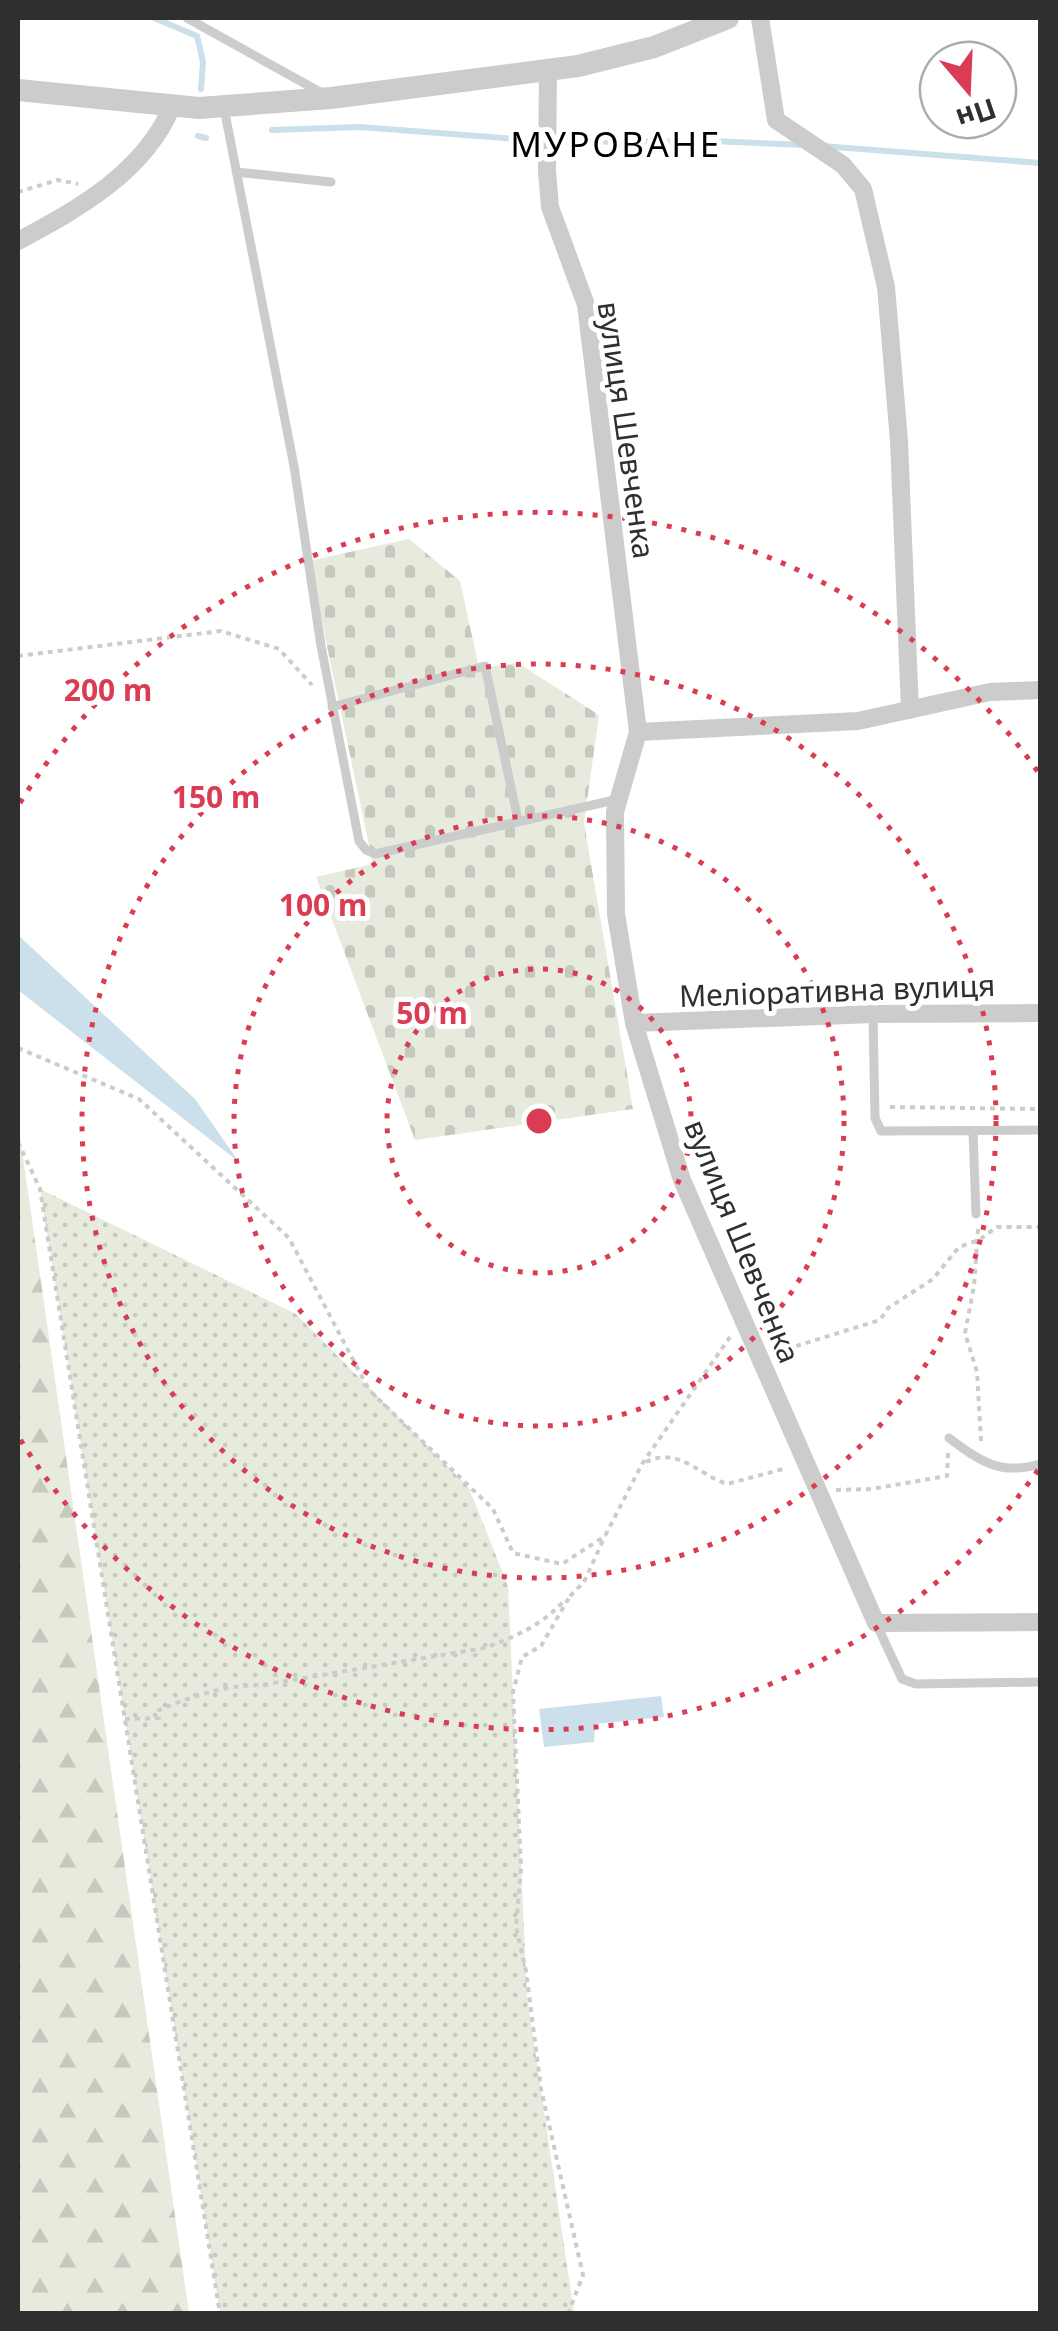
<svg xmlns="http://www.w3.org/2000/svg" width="1058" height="2331" viewBox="0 0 1058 2331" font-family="'Noto Sans',sans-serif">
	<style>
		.forest { fill: url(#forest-firs) }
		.cemetery { fill: url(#cemetery-stones) }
		.garden { fill: url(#garden-dots) }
		.water { fill: #cbe0ea }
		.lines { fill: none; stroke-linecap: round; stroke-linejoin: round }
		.stream { stroke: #cbe0ea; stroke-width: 6 }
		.path { stroke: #ccc; stroke-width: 4; stroke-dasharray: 5 5; stroke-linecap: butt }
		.service { stroke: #ccc; stroke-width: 9 }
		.minor { stroke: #ccc; stroke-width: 18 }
		.tertiary { stroke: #ccc; stroke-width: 22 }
		.ring { fill: none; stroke: #da3c53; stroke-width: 5; stroke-dasharray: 5 10 }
		.labels { text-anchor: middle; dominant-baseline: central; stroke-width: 10; stroke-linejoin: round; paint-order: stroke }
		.street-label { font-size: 30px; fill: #2f2f2f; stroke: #fff }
		.quarter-label { font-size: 35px; letter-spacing: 2.5px; fill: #000; stroke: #fff }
		.centre { fill: #da3c53; stroke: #fff; stroke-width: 5 }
		.ring-label { font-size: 30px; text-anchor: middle; font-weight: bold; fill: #da3c53; stroke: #fff; stroke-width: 10; stroke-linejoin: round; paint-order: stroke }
	</style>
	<defs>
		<pattern id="forest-firs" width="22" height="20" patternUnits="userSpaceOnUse" patternTransform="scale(2.5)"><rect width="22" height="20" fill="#e6ebdd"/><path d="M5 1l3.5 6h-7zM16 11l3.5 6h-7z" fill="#c6cabe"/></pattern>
		<pattern id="cemetery-stones" width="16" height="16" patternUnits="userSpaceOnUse" patternTransform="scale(2.5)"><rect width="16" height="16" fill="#e6ebdd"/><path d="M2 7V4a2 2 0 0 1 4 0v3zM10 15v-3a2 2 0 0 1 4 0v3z" fill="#c6cabe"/></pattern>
		<pattern id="garden-dots" width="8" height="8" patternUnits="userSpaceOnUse" patternTransform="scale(2.5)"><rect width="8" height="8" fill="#e6ebdd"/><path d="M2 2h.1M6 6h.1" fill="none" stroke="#c6cabe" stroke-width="1.8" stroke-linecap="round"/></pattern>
	</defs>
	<rect width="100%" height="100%" fill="#fff"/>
	<path class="forest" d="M 18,1122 L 189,2313 L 18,2313 Z"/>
	<path class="cemetery" d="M 409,539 L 460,581 L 479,668 L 518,663 L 599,715 L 584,823 L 633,1109 L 415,1140 L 316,877 L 373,864 L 309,561 Z"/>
	<path class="garden" d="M 40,1189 L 296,1314 L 469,1488 L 508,1586 L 527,1996 L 574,2313 L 220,2313 Z"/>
	<path class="water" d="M 18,935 L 195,1099 L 239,1162 L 18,990 Z
		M 661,1696 L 664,1717 L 595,1724 L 594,1742 L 544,1747 L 539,1709 Z"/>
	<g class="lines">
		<path class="stream" d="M 154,18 L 197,36 L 203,62 L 201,89
			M 272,130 L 360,127 L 554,142 L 712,141 L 805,145
			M 198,136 L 206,138
			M 822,146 L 1040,163"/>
		<path class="path" d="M 18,192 L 58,180 L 78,184
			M 18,656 L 221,631 L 279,649 L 312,685
			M 18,1048 L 139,1099 L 289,1238 L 369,1390 L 493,1509 L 513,1553 L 562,1564 L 605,1536 L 642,1464 L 730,1337
			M 890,1107 L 1040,1109
			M 18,1142 L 40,1189 L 220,2314
			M 978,1229 L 974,1286 L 965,1333 L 977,1372 L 981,1441
			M 777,1352 L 880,1320 L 888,1308 L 933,1279 L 959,1247 L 979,1240 L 997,1227 L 1040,1227
			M 646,1462 C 678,1446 699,1475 727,1484 L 787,1468
			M 836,1490 L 871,1489 L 947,1476 L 948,1453
			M 570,1596 L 584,1582 L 605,1536
			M 125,1719 L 159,1718 L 159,1710 C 192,1696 226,1685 262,1685 L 484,1648 C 515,1637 540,1626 563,1602
			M 568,2314 L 583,2275 L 541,2089 L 526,1971 L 516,1927 L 521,1869 L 513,1692 L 522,1657 L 541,1646 L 570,1596"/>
		<path class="service" d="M 187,18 L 320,92
			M 224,108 L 294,466 L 321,646 L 359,841 L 366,850 L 375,854 L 619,799
			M 236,172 L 331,182
			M 332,707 L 485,666 L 518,820
			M 873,1014 L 875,1118 L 881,1131 L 1040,1130
			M 973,1131 L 976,1214
			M 949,1438 C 980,1461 1000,1476 1040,1464
			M 876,1623 L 902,1679 L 916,1684 L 1040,1682"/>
		<path class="minor" d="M 760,18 L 776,120 L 843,165 L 863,189 L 886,287 L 899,441 L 910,710
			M 548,72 L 547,171 L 550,207 L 586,305 L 638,732 L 615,812 L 616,914 L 634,1023 L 682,1180 L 876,1623 L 1040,1622
			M 18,241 C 78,209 145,172 172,106
			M 638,732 L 858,721 L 990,692 L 1040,690
			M 634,1023 L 873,1014 L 1040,1013"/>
		<path class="tertiary" d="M 18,90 L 199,108 L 331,98 L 578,66 L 654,47 L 728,18"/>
	</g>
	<g class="ring">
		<circle cx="539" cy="1121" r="152"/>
		<circle cx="539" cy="1121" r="305"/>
		<circle cx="539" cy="1121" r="457"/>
		<path d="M1038 1470A609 609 0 0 1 20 1439M20 803A609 609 0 0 1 1038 772"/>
	</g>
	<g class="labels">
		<g class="street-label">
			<text transform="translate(627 430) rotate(82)">вулиця Шевченка</text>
			<text transform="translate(837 990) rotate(-2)">Меліоративна вулиця</text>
			<text transform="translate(743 1241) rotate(68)">вулиця Шевченка</text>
		</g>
		<g class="quarter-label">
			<text x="616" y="143">МУРОВАНЕ</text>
		</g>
	</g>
	<circle cx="539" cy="1121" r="15" class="centre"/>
	<g class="ring-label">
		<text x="108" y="701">200 m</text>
		<text x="216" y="808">150 m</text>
		<text x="323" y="916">100 m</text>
		<text x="432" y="1024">50 m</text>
	</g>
	<rect width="1058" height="2331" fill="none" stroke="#2f2f2f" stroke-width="40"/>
	<g transform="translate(968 90) rotate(161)"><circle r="48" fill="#ffffff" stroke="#acacac" stroke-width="2.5"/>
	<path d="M0-8L18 38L0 25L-18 38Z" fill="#da3c53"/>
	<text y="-15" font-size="28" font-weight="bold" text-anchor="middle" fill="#2f2f2f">Пн</text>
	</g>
</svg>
